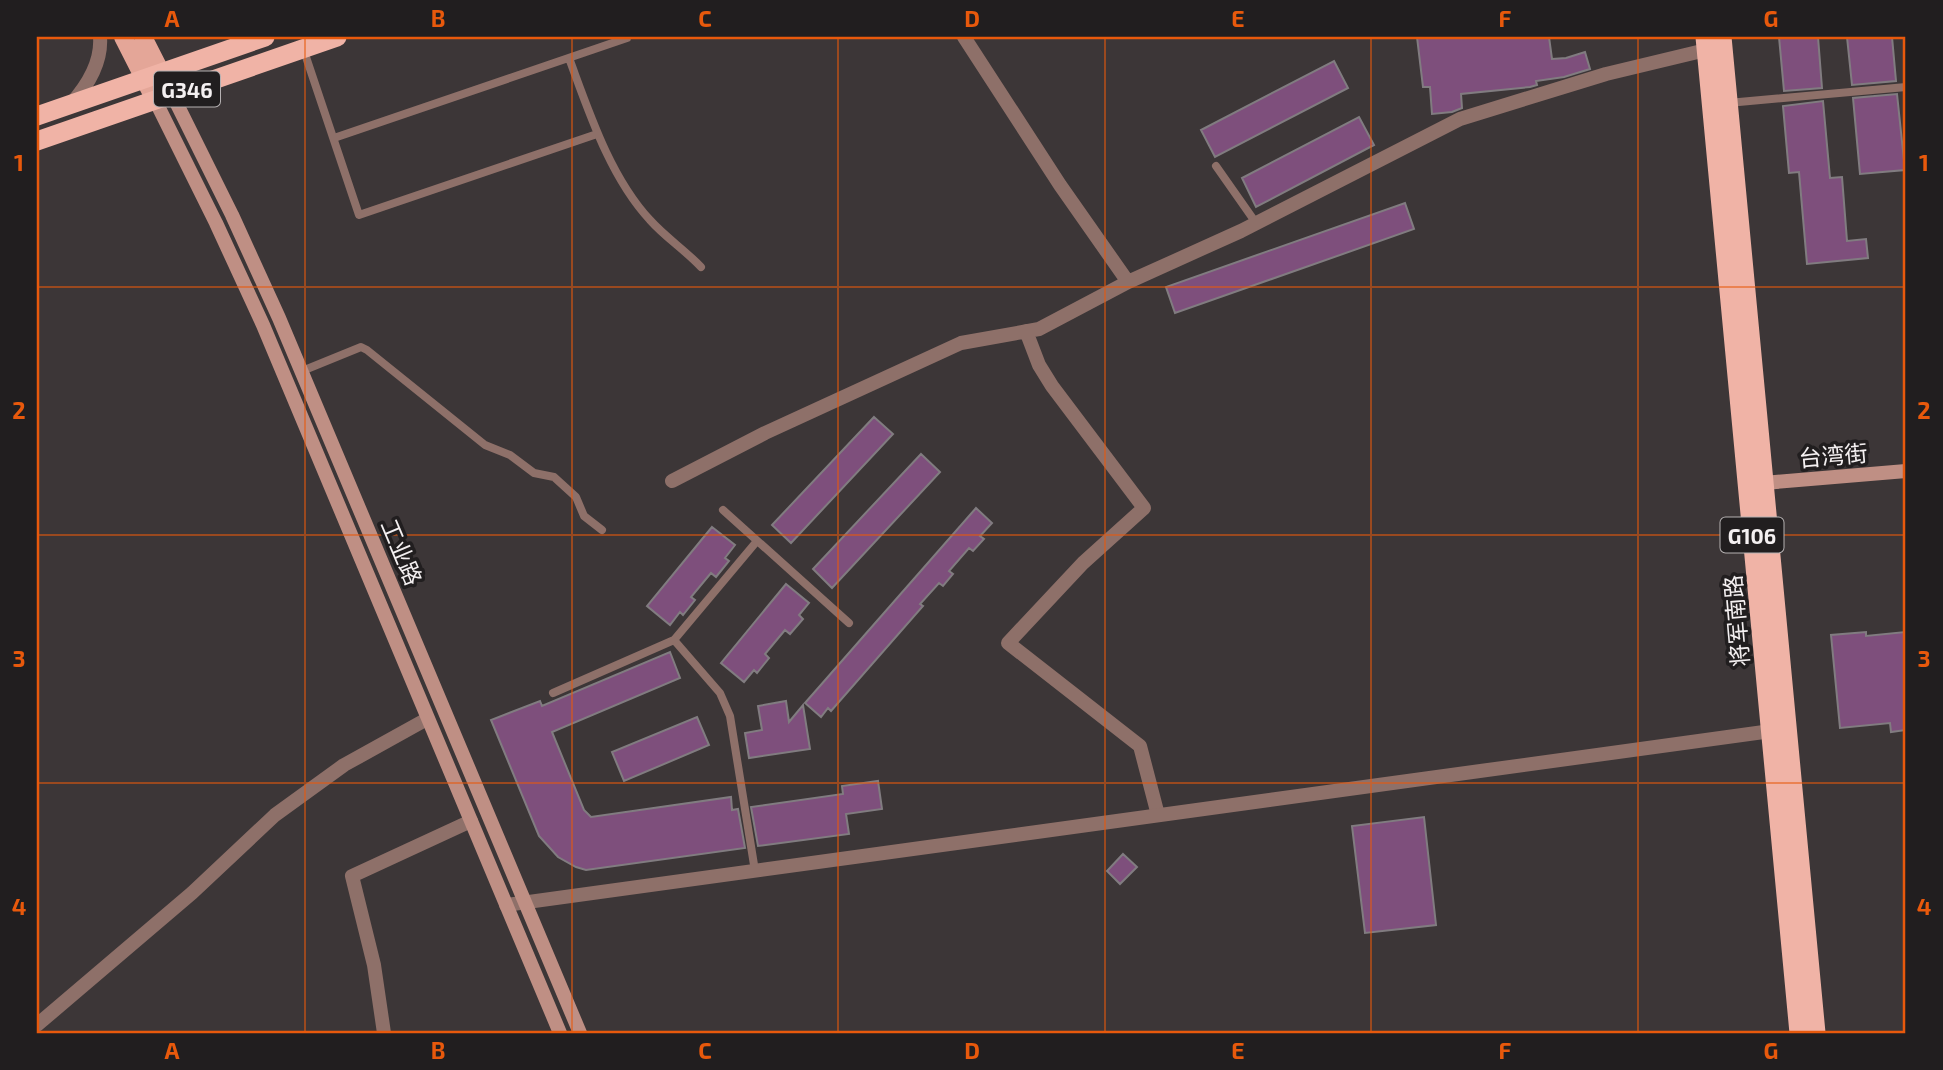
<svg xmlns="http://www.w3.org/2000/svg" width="1943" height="1070" viewBox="0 0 1943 1070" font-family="'Exo 2','Noto Sans SC',sans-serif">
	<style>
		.building { fill: #7e4f7c; stroke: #817c80; stroke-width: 2 }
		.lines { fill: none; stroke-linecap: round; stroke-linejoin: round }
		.service { stroke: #8e7069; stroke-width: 8 }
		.minor { stroke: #8e7069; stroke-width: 14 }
		.tertiary { stroke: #8e7069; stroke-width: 14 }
		.secondary { stroke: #bf8f84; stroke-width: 14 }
		.primary { stroke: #e4a698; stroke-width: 18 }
		.trunk { stroke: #f0b3a6; stroke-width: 19 }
		.grid { fill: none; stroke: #e8590c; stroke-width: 2; stroke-opacity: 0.55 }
		.labels { text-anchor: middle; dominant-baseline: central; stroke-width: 7; stroke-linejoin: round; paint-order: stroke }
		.shield { fill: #211e1f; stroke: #b5b1b2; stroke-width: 2 }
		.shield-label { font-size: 21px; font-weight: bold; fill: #f4f0f1 }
		.street-label { font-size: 23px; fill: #f4f0f1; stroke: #211e1f }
		.neatline { fill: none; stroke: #e8590c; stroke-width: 2.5 }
		.grid-label { font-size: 23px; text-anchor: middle; font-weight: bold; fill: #e8590c }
	</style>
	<rect width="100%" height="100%" fill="#3c3637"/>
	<path class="building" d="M 1417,37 L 1549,37 L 1552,59 L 1566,58 L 1585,52 L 1590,69 L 1564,77 L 1536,81 L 1537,85 L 1530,87 L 1461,94 L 1462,108 L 1452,112 L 1432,114 L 1430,87 L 1423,87 Z
		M 1779,37 L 1818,37 L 1822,88 L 1784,91 Z
		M 1847,37 L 1892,37 L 1896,81 L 1852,85 Z
		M 1334,61 L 1348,88 L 1215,157 L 1201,130 Z
		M 1897,94 L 1905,170 L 1860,174 L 1853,98 Z
		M 1823,101 L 1830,178 L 1842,177 L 1847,241 L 1866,239 L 1868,258 L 1807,264 L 1799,172 L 1789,173 L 1783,106 Z
		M 1359,117 L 1374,145 L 1256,207 L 1242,178 Z
		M 1405,203 L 1414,229 L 1175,313 L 1166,287 Z
		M 874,417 L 893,434 L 791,543 L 772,525 Z
		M 921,454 L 940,472 L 832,588 L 813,569 Z
		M 976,508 L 992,523 L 980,536 L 984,539 L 973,551 L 969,548 L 949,571 L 953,574 L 943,586 L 939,583 L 920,604 L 923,606 L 831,711 L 828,708 L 821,717 L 805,703 Z
		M 712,527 L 735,545 L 725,558 L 729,561 L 716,577 L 711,573 L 691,597 L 695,600 L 683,615 L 680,612 L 670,625 L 647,606 Z
		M 786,584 L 809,603 L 799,615 L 803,619 L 790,634 L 785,630 L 765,654 L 769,658 L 757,673 L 754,670 L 744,682 L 721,663 Z
		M 1866,632 L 1866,636 L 1905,632 L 1906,730 L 1891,732 L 1890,723 L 1840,728 L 1831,635 Z
		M 670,652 L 680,678 L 552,732 L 584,810 L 591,817 L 731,797 L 732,810 L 738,809 L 745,848 L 586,870 L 576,867 L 558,857 L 539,836 L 491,720 L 540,701 L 542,706 Z
		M 786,701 L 789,722 L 803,705 L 810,749 L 749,758 L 745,733 L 762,730 L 758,706 Z
		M 697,717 L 709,745 L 624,781 L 612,752 Z
		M 878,781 L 882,809 L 846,814 L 849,834 L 758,846 L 751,807 L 843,794 L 842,786 Z
		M 1424,817 L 1436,925 L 1365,933 L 1352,826 Z
		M 1123,854 L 1137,867 L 1120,884 L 1107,871 Z"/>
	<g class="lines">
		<path class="service" d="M 303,48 L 359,215 L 597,134
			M 569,58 C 589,112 610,177 650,220 C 665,237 685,250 701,267
			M 1728,103 L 1906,87
			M 334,138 L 627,38
			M 1216,166 L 1256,223
			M 302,371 L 361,347 L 367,350 L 485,445 L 510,455 L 534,473 L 554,477 L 576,497 L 584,516 L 602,530
			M 723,510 L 849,623
			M 674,640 L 757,541
			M 553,693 L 674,640 L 720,693 L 730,716 L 755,871"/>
		<path class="minor" d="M 964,37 L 1060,185 L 1128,282
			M 71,104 C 88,85 102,63 100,37
			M 1026,331 L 1039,365 L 1052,386 L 1144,508 L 1083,563 L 1008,643 L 1140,746 L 1158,815
			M 672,481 L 765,433 L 961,343 L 1039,329 L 1128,282 L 1241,231 L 1460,119 L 1606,74 L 1706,50
			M 37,1025 L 192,893 L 275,815 L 344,765 L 427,719
			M 384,1033 L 374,965 L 352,876 L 471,821"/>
		<path class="tertiary" d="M 506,905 L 1771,731"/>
		<path class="secondary" d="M 172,94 L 232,215 L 279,318 L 580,1033
			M 155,100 L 216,223 L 263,325 L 560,1033
			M 1764,483 L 1906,471"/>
		<path class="primary" d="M 123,37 L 155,100
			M 143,37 L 172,94"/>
		<path class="trunk" d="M 1705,37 L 1799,1033
			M 1722,37 L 1816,1033
			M 37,116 L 265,37
			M 37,141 L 337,37"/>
	</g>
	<path class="grid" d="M 305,37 L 305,1033M 572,37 L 572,1033M 838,37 L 838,1033M 1105,37 L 1105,1033M 1371,37 L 1371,1033M 1638,37 L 1638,1033M 37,287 L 1906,287M 37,535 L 1906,535M 37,783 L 1906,783"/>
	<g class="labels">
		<g class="shield">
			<rect x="154" y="71.5" width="66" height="35" rx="5"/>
			<rect x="1720.5" y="517.5" width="63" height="35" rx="5"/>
		</g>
		<g class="shield-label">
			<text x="187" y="89">G346</text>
			<text x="1752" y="535">G106</text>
		</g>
		<g class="street-label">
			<text transform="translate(1833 455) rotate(-5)">台湾街</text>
			<text transform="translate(402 552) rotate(67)">工业路</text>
			<text transform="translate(1736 621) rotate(-95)">将军南路</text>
		</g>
	</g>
	<rect width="1943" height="1070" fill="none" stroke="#211e1f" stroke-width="77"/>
	<rect x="38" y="38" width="1866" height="994" class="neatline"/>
	<g class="grid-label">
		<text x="172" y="27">A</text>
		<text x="438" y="27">B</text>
		<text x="705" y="27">C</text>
		<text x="972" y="27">D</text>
		<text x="1238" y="27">E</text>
		<text x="1505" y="27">F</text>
		<text x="1771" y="27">G</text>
		<text x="19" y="171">1</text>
		<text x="1924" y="171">1</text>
		<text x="19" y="419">2</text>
		<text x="1924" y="419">2</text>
		<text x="19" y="667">3</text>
		<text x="1924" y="667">3</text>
		<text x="19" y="915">4</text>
		<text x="1924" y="915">4</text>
		<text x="172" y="1059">A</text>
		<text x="438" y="1059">B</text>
		<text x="705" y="1059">C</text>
		<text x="972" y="1059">D</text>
		<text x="1238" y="1059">E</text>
		<text x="1505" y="1059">F</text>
		<text x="1771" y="1059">G</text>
	</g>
</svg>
